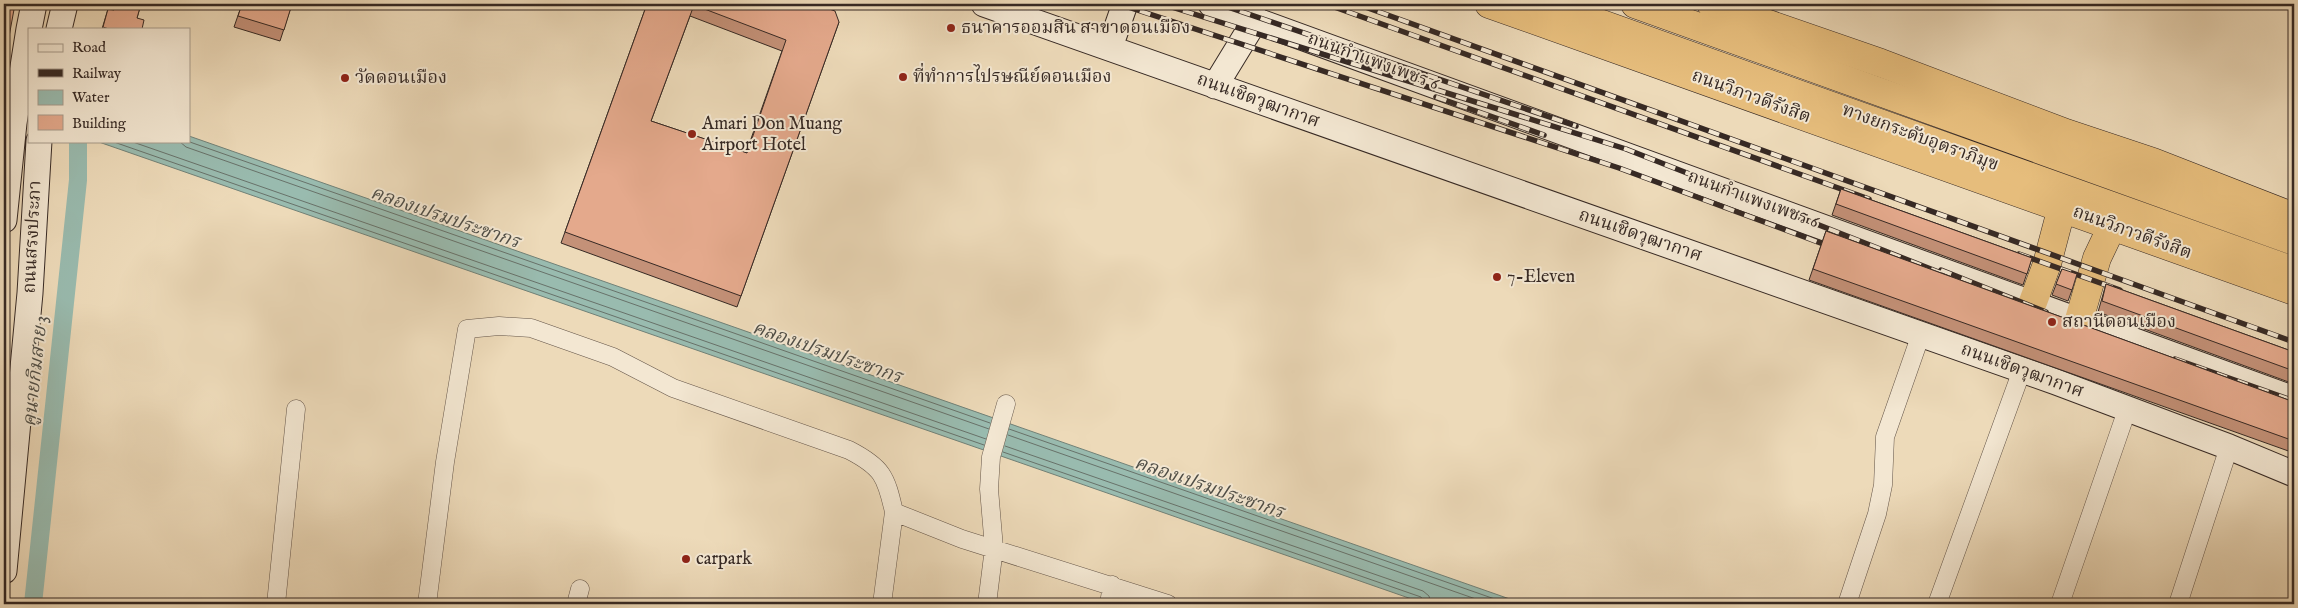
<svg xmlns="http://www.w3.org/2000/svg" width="2298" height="608" viewBox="0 0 2298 608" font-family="'IM FELL English','Noto Serif Thai',serif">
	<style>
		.water { fill: #99bbaf; stroke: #718177 }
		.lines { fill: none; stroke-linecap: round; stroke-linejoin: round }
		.shore { stroke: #68726a; stroke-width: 1 }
		.canal { stroke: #99bbaf; stroke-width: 18 }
		.minor-casing { stroke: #645549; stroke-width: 19 }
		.secondary-casing { stroke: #362924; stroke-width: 27 }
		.trunk-casing { stroke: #362924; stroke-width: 29 }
		.motorway-casing { stroke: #362924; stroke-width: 29 }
		.minor { stroke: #f3e7d2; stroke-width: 18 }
		.secondary { stroke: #f3e7d2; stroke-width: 25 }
		.trunk { stroke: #e6bd7c; stroke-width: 28 }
		.motorway { stroke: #e6bd7c; stroke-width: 28 }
		.rail-casing { stroke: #362924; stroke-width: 5.5 }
		.rail { stroke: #f3e7d2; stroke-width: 4; stroke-dasharray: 11; stroke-linecap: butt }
		.wall { fill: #c49178; stroke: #362924; fill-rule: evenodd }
		.building { fill: #e4a98c; stroke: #362924; fill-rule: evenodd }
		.poi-dot { fill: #8f2418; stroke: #f3e7d2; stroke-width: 2 }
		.labels { text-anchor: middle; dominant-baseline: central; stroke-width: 4; stroke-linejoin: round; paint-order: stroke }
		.poi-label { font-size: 18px; fill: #362924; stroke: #f3e7d2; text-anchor: start }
		.street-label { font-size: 18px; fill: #362924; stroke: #f3e7d2 }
		.water-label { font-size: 19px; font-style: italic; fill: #4f4e47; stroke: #f3e7d2 }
	</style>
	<rect width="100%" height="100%" fill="#eddab9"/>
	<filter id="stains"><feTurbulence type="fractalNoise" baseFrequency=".004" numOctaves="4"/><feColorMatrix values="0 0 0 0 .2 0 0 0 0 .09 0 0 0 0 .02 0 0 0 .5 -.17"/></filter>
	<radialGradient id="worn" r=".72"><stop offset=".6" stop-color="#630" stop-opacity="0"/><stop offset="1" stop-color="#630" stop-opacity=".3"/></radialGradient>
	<path class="water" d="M 189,136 L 1524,604 L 1426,604 L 96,141 L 189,141 Z"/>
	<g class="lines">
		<path class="shore" d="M 111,141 L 984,445
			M 130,141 L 986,439
			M 179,141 L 186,147 L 989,429
			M 187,141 L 990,423
			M 1009,429 L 1509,604
			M 1008,435 L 1490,604
			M 1005,446 L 1423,591 L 1429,596 L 1431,604
			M 1003,452 L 1421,597 L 1425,604"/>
		<path class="canal" d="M 33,604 L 78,180 L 78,141"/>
		<defs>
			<path id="minor" d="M 276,604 L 296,409
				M 427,604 L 445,462 L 467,329 L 499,326 L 531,328 L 613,357 L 673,388 L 849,450 C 882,467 886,476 894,512 L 962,539 L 1168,604
				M 576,604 L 580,589
				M 882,604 L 894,512
				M 987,604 L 994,548 L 989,489 L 991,457 L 1006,404
				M 1109,604 L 1112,585
				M 1847,604 L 1877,514 L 1883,485 L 1885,437 L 1921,334
				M 1937,604 L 2022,370
				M 2060,604 L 2127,410
				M 2178,604 L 2229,447"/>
			<path id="secondary" d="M 984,4 L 2056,382 L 2229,447 L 2294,474
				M 1211,4 L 2294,399
				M 29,29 L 34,4
				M 59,29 L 65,4
				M 1110,47 L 1125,4
				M 1215,86 L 1256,19
				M 4,220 L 14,123 L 29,29
				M 4,571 L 30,293 L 39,141"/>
			<path id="trunk" d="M 1489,4 L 2294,291
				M 1711,4 L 1881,63 L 2066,133 L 2153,162 L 2294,217
				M 2033,302 L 2047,264 L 2062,207
				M 2079,320 L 2097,258 L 2107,237 L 2111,224"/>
			<path id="motorway" d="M 1546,4 L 2294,271
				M 1635,4 L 2294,241"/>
		</defs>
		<use href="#minor" class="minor-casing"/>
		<use href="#secondary" class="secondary-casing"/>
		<use href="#trunk" class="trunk-casing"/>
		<use href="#motorway" class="motorway-casing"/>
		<use href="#minor" class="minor"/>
		<use href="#secondary" class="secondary"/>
		<use href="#trunk" class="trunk"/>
		<use href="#motorway" class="motorway"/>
		<defs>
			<path id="rail" d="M 1119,4 L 1619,168 L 1834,248
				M 1162,4 L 1626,149 L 1946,275
				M 1219,4 L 1576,126
				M 1326,4 L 1869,199
				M 1357,4 L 2294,342
				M 1436,97 L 1544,135
				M 2019,254 L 2120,290
				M 1941,270 L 2046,312
				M 2175,359 L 2294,401"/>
		</defs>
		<use href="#rail" class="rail-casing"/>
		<use href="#rail" class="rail"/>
	</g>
	<path class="wall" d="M 115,4 L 141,4 L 137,18 L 142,29 L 102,29 L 108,9 L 114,10 Z
		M 242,4 L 292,4 L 280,41 L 234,27 Z
		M 647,4 L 815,4 L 839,22 L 737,307 L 561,243 ZM 690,16 L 782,51 L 746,153 L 651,121 Z
		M 1841,189 L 2032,258 L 2023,285 L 1832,215 Z
		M 1826,231 L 2294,402 L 2294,453 L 1809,280 Z
		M 2062,269 L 2072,290 L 2068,301 L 2052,295 Z
		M 2106,284 L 2294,352 L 2294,384 L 2098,312 Z"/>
	<path class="building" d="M 4,4 L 15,4 L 4,64 Z
		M 116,4 L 141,4 L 137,18 L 144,20 L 142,29 L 109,29 L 103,27 L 108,9 L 114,10 Z
		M 242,4 L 292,4 L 284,30 L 238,16 Z
		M 647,4 L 815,4 L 835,11 L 839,22 L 741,296 L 565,232 ZM 694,5 L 786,40 L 747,153 L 651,121 Z
		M 1841,189 L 2032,258 L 2027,274 L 1836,204 Z
		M 1826,231 L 2294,402 L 2294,441 L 1813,269 Z
		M 2062,269 L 2077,274 L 2072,290 L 2056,284 Z
		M 2106,284 L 2294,352 L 2294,371 L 2102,301 Z"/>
	<g class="poi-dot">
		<circle cx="951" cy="28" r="5"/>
		<circle cx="903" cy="77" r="5"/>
		<circle cx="345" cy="78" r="5"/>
		<circle cx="692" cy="134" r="5"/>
		<circle cx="1497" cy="277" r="5"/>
		<circle cx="2052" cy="322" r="5"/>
		<circle cx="686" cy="559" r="5"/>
	</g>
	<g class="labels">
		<g class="poi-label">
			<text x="961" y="28">ธนาคารออมสิน สาขาดอนเมือง</text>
			<text x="913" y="77">ที่ทำการไปรษณีย์ดอนเมือง</text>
			<text x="355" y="78">วัดดอนเมือง</text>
			<text x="702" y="124">Amari Don Muang<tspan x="702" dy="21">Airport Hotel</tspan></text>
			<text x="1507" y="277">7-Eleven</text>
			<text x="2062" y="322">สถานีดอนเมือง</text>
			<text x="696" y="559">carpark</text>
		</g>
		<g class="street-label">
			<text transform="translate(1373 62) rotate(20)">ถนนกำแพงเพชร 6</text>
			<text transform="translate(1751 97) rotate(20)">ถนนวิภาวดีรังสิต</text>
			<text transform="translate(1258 101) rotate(20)">ถนนเชิดวุฒากาศ</text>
			<text transform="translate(1920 138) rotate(20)">ทางยกระดับอุตราภิมุข</text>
			<text transform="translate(1753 200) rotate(20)">ถนนกำแพงเพชร 6</text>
			<text transform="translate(2132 233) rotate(20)">ถนนวิภาวดีรังสิต</text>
			<text transform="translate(1640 236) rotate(19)">ถนนเชิดวุฒากาศ</text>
			<text transform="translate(33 237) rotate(-87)">ถนนสรงประภา</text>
			<text transform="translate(2022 371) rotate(20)">ถนนเชิดวุฒากาศ</text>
		</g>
		<g class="water-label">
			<text transform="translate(445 218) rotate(19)">คลองเปรมประชากร</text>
			<text transform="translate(827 353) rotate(19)">คลองเปรมประชากร</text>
			<text transform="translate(36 371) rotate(-84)">คูนายกิมสาย 3</text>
			<text transform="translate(1209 488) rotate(19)">คลองเปรมประชากร</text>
		</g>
	</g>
	<rect width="2298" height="608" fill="none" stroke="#eddab9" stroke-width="20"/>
	<rect x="5" y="5" width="2288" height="598" fill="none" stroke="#362924" stroke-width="2.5"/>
	<rect x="10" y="10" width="2278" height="588" fill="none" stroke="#362924"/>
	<rect x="28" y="28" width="162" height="115" fill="#f3e7d2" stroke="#a79b8c"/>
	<rect x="38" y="44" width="25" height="8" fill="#f3e7d2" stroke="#a79b8c"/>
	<text x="72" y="52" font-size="15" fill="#362924">Road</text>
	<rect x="38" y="69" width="25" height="8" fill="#362924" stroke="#a79b8c"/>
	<text x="72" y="78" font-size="15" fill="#362924">Railway</text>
	<rect x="38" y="90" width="25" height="15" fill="#99bbaf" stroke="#a79b8c"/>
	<text x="72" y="102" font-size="15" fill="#362924">Water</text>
	<rect x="38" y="115" width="25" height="15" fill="#e4a98c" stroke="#a79b8c"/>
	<text x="72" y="128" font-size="15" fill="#362924">Building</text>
	<rect width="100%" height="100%" filter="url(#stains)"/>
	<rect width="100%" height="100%" fill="url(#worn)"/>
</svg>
